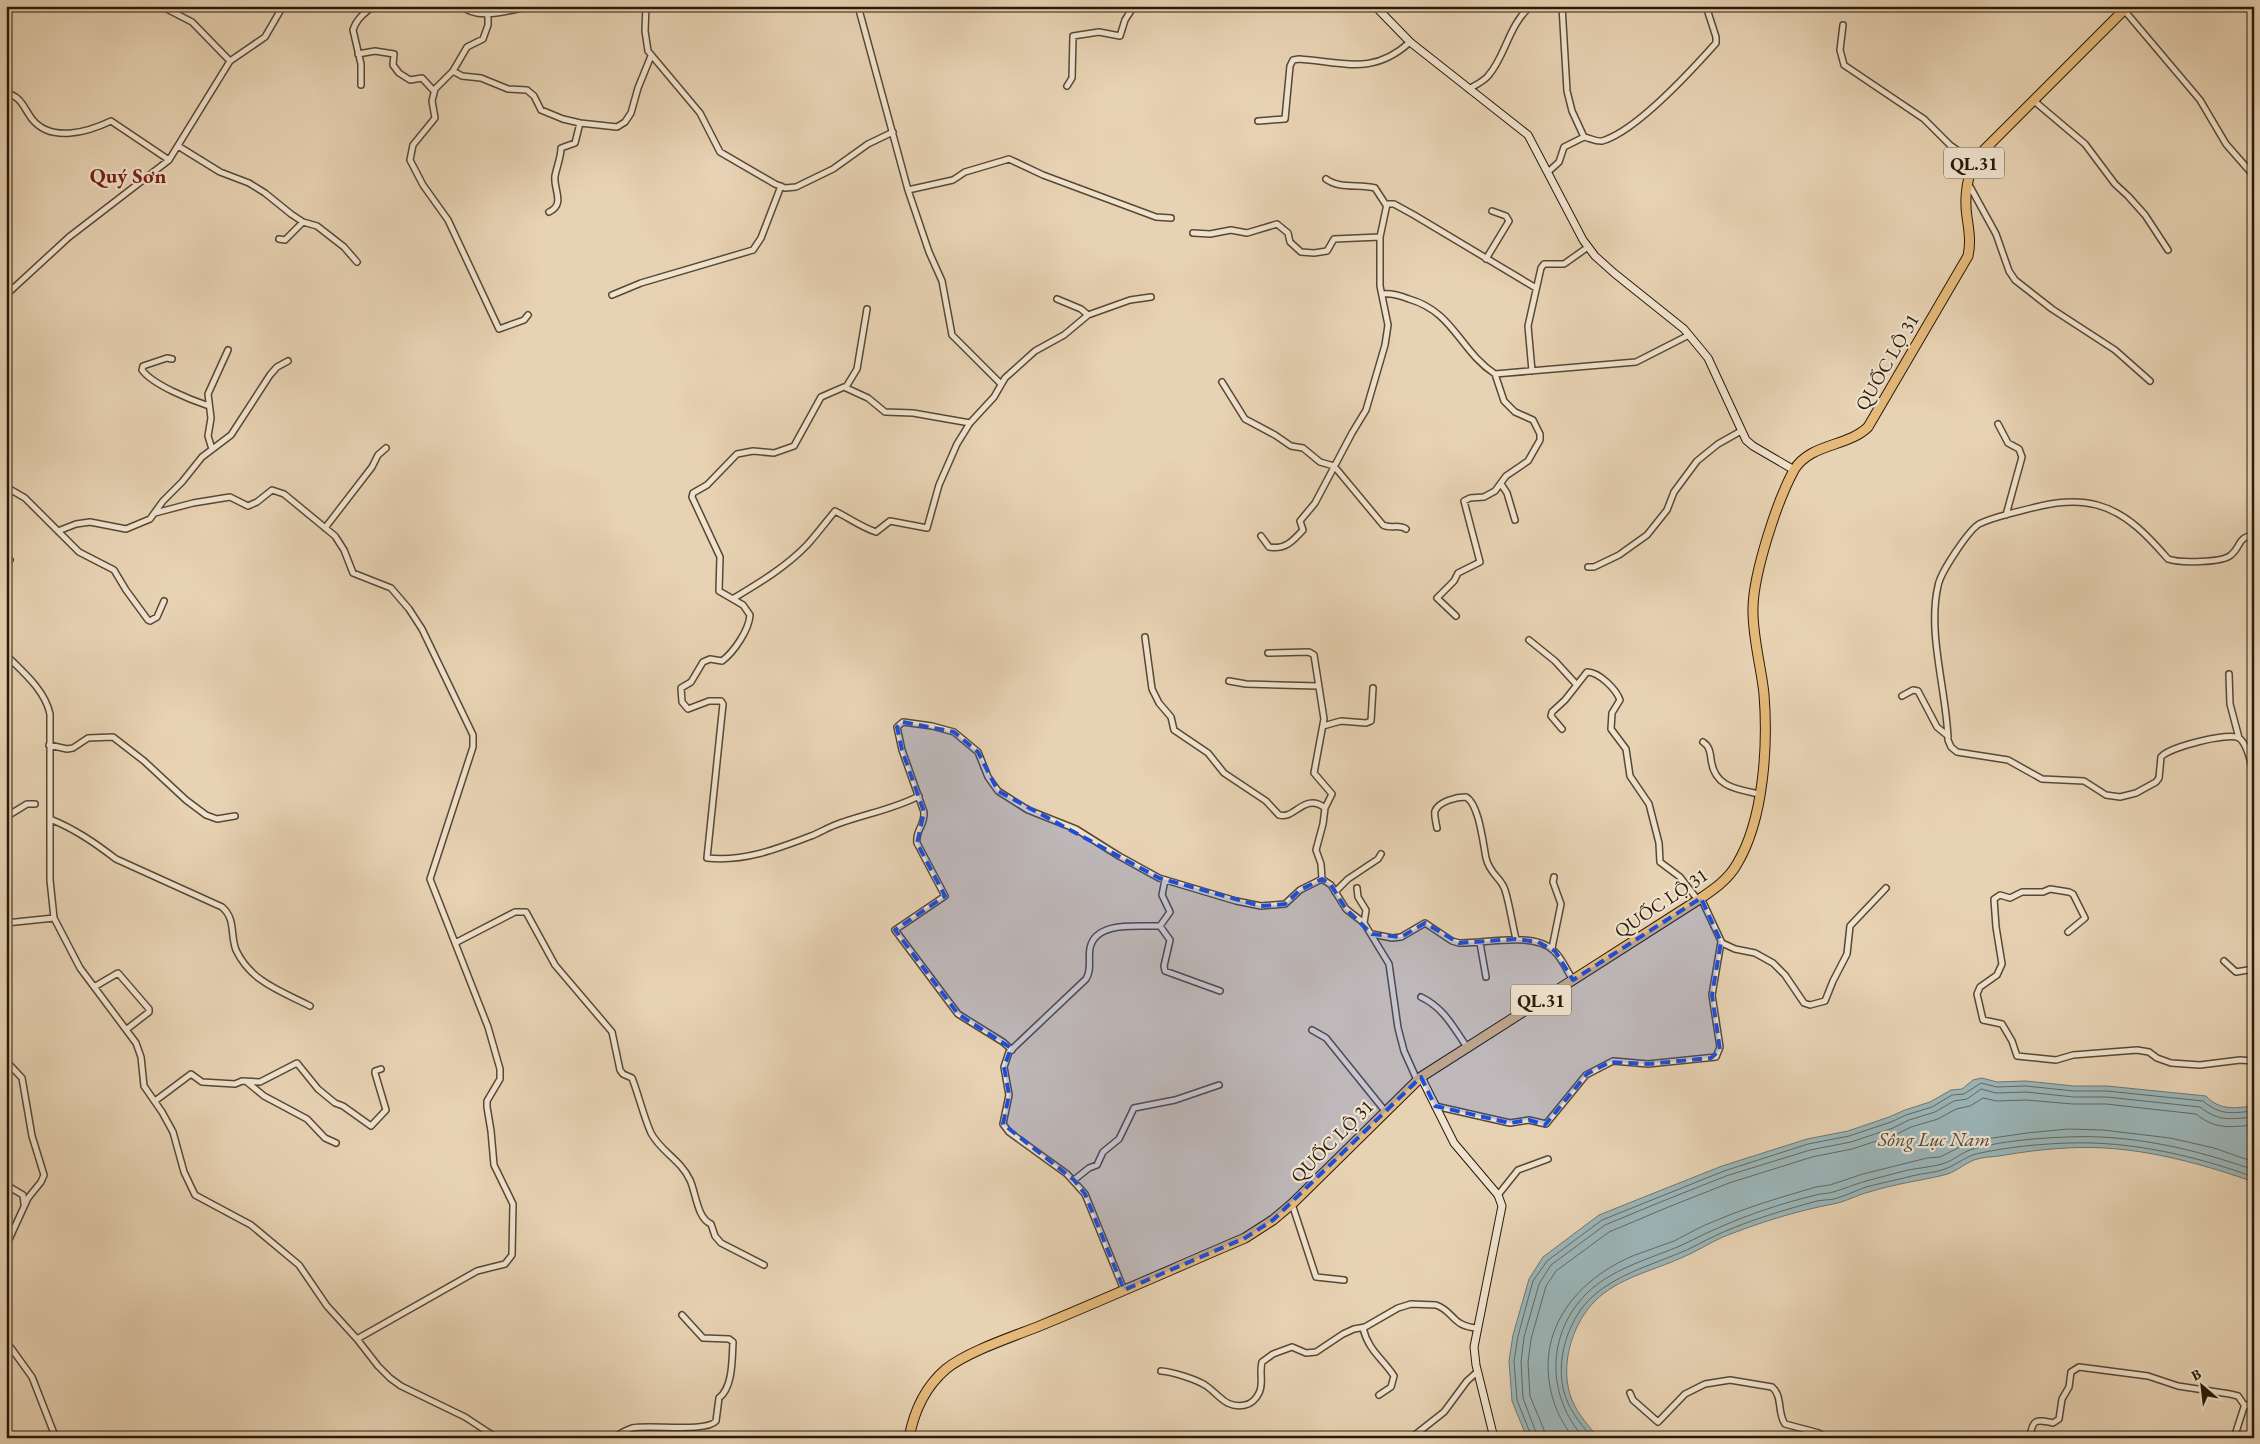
<svg xmlns="http://www.w3.org/2000/svg" width="2260" height="1444" viewBox="0 0 2260 1444" font-family="'EB Garamond',serif">
	<style>
		.water { fill: #9bb5b8; stroke: #6d7772 }
		.lines { fill: none; stroke-linecap: round; stroke-linejoin: round }
		.shore { stroke: #626860; stroke-width: 1 }
		.street-casing { stroke: #584833; stroke-width: 8 }
		.secondary-casing { stroke: #291a08; stroke-width: 9 }
		.highway-casing { stroke: #291a08; stroke-width: 11 }
		.street { stroke: #efe2ce; stroke-width: 5 }
		.secondary { stroke: #efe2ce; stroke-width: 7 }
		.highway { stroke: #e4b97a; stroke-width: 9 }
		.marked { fill: #1d4ed8; fill-opacity: 0.2; stroke: #1d4ed8; stroke-width: 4; stroke-dasharray: 10 6; stroke-linejoin: round }
		.labels { text-anchor: middle; dominant-baseline: central; stroke-width: 4.5; stroke-linejoin: round; paint-order: stroke }
		.shield { fill: #efe2ce; stroke: #645643; stroke-width: 1 }
		.shield-label { font-size: 18px; font-weight: bold; fill: #291a08 }
		.street-label { font-size: 19px; fill: #291a08; stroke: #efe2ce }
		.water-label { font-size: 20px; font-style: italic; fill: #4b483d; stroke: #efe2ce }
		.quarter-label { font-size: 21px; font-weight: bold; fill: #7a1f14; stroke: #efe2ce }
	</style>
	<rect width="100%" height="100%" fill="#e7d2b3"/>
	<filter id="stains"><feTurbulence type="fractalNoise" baseFrequency=".004" numOctaves="4"/><feColorMatrix values="0 0 0 0 .2 0 0 0 0 .09 0 0 0 0 .02 0 0 0 .5 -.17"/></filter>
	<radialGradient id="worn" r=".72"><stop offset=".6" stop-color="#630" stop-opacity="0"/><stop offset="1" stop-color="#630" stop-opacity=".3"/></radialGradient>
	<path class="water" d="M 1982,1078 L 1997,1082 L 2026,1081 L 2074,1086 L 2107,1086 L 2206,1096 C 2220,1111 2235,1108 2254,1106 L 2254,1182 C 2194,1161 2130,1144 2067,1148 C 2044,1149 2022,1152 1999,1156 C 1991,1157 1982,1157 1974,1160 C 1964,1164 1954,1173 1944,1175 C 1919,1181 1894,1184 1869,1192 C 1857,1195 1845,1202 1833,1204 C 1796,1211 1758,1223 1723,1237 C 1709,1243 1696,1252 1681,1258 C 1652,1271 1618,1278 1595,1301 C 1571,1325 1559,1368 1572,1400 C 1578,1414 1589,1427 1599,1438 L 1527,1438 L 1512,1401 L 1509,1361 L 1513,1335 L 1529,1279 L 1543,1257 L 1599,1215 L 1659,1191 L 1722,1166 L 1807,1139 L 1848,1131 L 1889,1117 L 1905,1110 L 1930,1102 L 1951,1090 L 1962,1089 L 1973,1080 Z"/>
	<g class="lines">
		<path class="shore" d="M 1532,1438 L 1517,1400 L 1514,1361 L 1518,1336 L 1533,1281 L 1547,1261 L 1602,1220 L 1724,1171 L 1808,1144 L 1849,1136 L 1891,1122 L 1906,1115 L 1932,1107 L 1952,1095 L 1964,1094 L 1981,1083 L 1997,1087 L 2026,1086 L 2074,1091 L 2107,1091 L 2203,1101 C 2221,1116 2231,1113 2254,1111
			M 1538,1438 L 1523,1398 L 1521,1362 L 1524,1337 L 1539,1284 L 1551,1265 L 1605,1225 L 1663,1201 L 1726,1176 L 1810,1150 L 1851,1142 L 1893,1128 L 1909,1120 L 1935,1112 L 1954,1101 L 1967,1099 L 1981,1089 L 1996,1093 L 2026,1092 L 2074,1097 L 2107,1097 L 2200,1107 C 2219,1122 2230,1119 2254,1117
			M 1545,1438 L 1544,1430 L 1530,1396 L 1528,1362 L 1531,1339 L 1546,1286 L 1556,1271 L 1609,1232 L 1666,1208 L 1729,1183 L 1812,1157 L 1852,1149 L 1895,1135 L 1911,1127 L 1938,1119 L 1956,1109 L 1970,1106 L 1983,1098 L 1997,1101 L 2026,1100 L 2073,1104 L 2106,1104 L 2196,1114 C 2216,1130 2230,1127 2254,1125
			M 1574,1438 C 1557,1418 1549,1394 1548,1368 C 1547,1314 1588,1274 1635,1255 C 1648,1250 1661,1246 1674,1241 C 1688,1234 1701,1226 1715,1221 C 1747,1207 1782,1197 1816,1187 L 1830,1185 L 1863,1174 L 1927,1158 L 1940,1157 L 1972,1141 L 2027,1133 L 2068,1129 L 2103,1130 L 2170,1138 L 2214,1148 L 2254,1162
			M 1584,1438 C 1546,1396 1546,1334 1587,1293 C 1611,1270 1645,1260 1675,1248 C 1690,1242 1703,1234 1718,1228 C 1749,1214 1783,1203 1816,1195 C 1822,1193 1828,1194 1833,1192 C 1844,1189 1855,1184 1866,1181 C 1880,1177 1894,1174 1908,1170 C 1919,1168 1931,1167 1942,1164 C 1953,1161 1962,1152 1973,1149 C 2001,1141 2038,1138 2067,1137 C 2131,1134 2195,1149 2254,1170
			M 1593,1438 C 1583,1427 1574,1416 1568,1403 C 1552,1369 1566,1320 1593,1296 C 1617,1275 1648,1266 1677,1254 C 1691,1249 1705,1240 1719,1234 C 1750,1220 1784,1210 1817,1201 C 1822,1200 1828,1200 1834,1199 C 1845,1196 1855,1191 1866,1187 C 1881,1183 1896,1180 1912,1176 C 1922,1173 1935,1173 1945,1169 C 1956,1165 1965,1157 1976,1154 C 2006,1147 2039,1144 2069,1143 C 2133,1141 2195,1156 2254,1177"/>
		<defs>
			<path id="street" d="M 161,6 L 192,22 L 230,61
				M 462,6 C 478,22 512,9 533,6
				M 646,6 L 645,31 L 648,51 L 700,113 L 720,152 L 775,184 L 785,188 L 796,187 L 833,169 L 868,144 L 893,132
				M 858,6 L 908,190 L 929,252 L 942,281 L 952,335 L 1001,384
				M 1562,6 L 1567,91 L 1572,111 L 1584,137
				M 2124,10 L 2200,100 L 2226,144 L 2254,176
				M 488,13 L 488,25 L 483,39 L 467,47 L 453,71 L 435,89 L 432,101 L 435,118 L 413,145 L 410,160 L 423,185 L 448,220 L 499,329 L 524,320 L 528,315
				M 1843,25 L 1840,50 L 1844,65 L 1924,119 L 1950,145 L 1974,162
				M 358,54 L 375,51 L 394,54 L 393,65 L 399,73 L 410,80 L 422,78 L 434,91
				M 453,71 L 462,76 L 481,78 L 508,89 L 527,90 L 534,96 L 541,110 L 563,119 L 580,123 L 617,127 L 625,122 L 631,113 L 638,88 L 651,56
				M 361,85 L 361,64 L 353,30 C 356,20 366,10 375,6
				M 1067,86 L 1072,78 L 1073,36 L 1099,32 L 1120,36 L 1125,20 L 1134,6
				M 1469,89 C 1475,85 1483,82 1488,76 C 1506,56 1508,25 1531,6
				M 6,93 C 22,97 23,107 32,119 C 51,143 88,132 111,121 L 169,160
				M 2033,100 L 2085,144 L 2115,184 L 2128,196 L 2145,215 L 2168,250
				M 1258,121 L 1285,119 L 1290,66 L 1293,60 L 1299,59 C 1343,62 1373,76 1410,42
				M 178,146 L 220,172 L 249,183 L 265,193 L 291,214 L 303,222 L 317,226 L 344,247 L 357,262
				M 1548,172 L 1559,162 L 1564,147 L 1584,137 C 1590,138 1596,142 1602,141 C 1637,131 1692,70 1716,43 L 1716,37 L 1706,6
				M 1326,179 C 1339,189 1359,184 1375,188 L 1386,205
				M 1968,183 L 1996,234 L 2009,271 L 2015,280 L 2052,309 L 2115,350 L 2150,381
				M 908,190 L 953,180 L 965,172 L 1009,159 L 1043,175 L 1156,217 L 1171,218
				M 549,212 C 566,204 553,189 555,176 C 557,166 561,157 561,148 L 575,143 L 580,123
				M 1193,233 L 1210,234 L 1231,230 L 1247,233 L 1277,224 L 1288,233 L 1290,242 L 1301,252 L 1314,253 L 1327,251 L 1334,239 L 1380,237
				M 279,239 L 285,240 L 303,222
				M 1486,259 L 1509,221 L 1506,216 L 1492,211
				M 1383,294 C 1391,293 1401,296 1409,299 C 1454,312 1459,350 1495,374 L 1636,362 L 1689,335
				M 6,295 L 69,237 L 169,160 L 230,61 L 265,37 L 283,6
				M 612,295 L 641,283 L 753,250 L 761,238 L 781,186
				M 1057,299 L 1081,309 L 1088,315
				M 172,359 L 167,358 L 143,366 L 142,370 C 153,385 191,400 209,406
				M 1532,371 L 1528,326 L 1541,268 L 1544,264 L 1564,264 L 1588,247
				M 1222,382 L 1245,419 L 1275,435 L 1291,446 L 1303,448 L 1320,462 L 1334,466 L 1383,525 C 1390,529 1399,524 1406,529
				M 846,387 L 857,369 L 867,309
				M 1998,424 L 2008,443 L 2019,449 L 2022,457 L 2006,515
				M 212,449 L 208,436 L 211,418 L 208,394 L 228,350
				M 1501,484 L 1507,493 L 1515,520
				M 6,487 L 25,498 L 79,552 L 114,570 L 126,590 L 148,620 L 150,621 L 157,617 L 164,601
				M 155,513 L 193,503 L 230,497 L 248,506 L 257,502 L 272,490 L 284,494 L 335,536 L 344,550 L 353,573 L 391,588 L 409,609 L 422,629 L 473,735 L 473,747 L 430,879 L 488,1027 L 500,1069 L 500,1079 L 487,1101 L 487,1107 L 491,1131 L 494,1165 L 513,1204 L 512,1255 L 505,1264 L 477,1271 L 357,1339
				M 325,528 L 372,467 L 378,455 L 386,448
				M 58,531 L 76,524 L 90,522 L 126,529 L 150,519 L 163,501 L 182,482 L 202,457 L 231,435 L 270,375 L 277,367 L 288,361
				M 2254,535 C 2236,538 2242,546 2231,555 C 2222,563 2179,563 2168,559 C 2148,536 2127,513 2097,505 C 2068,497 2040,506 2012,513 C 2001,516 1989,519 1979,524 C 1968,531 1940,573 1938,586 C 1927,634 1947,692 1948,740 L 1951,747 L 1957,752 L 2008,760 L 2042,779 L 2084,781 L 2106,795 L 2120,797 L 2136,793 L 2156,782 L 2159,778 L 2161,757 C 2169,747 2229,732 2239,738 C 2248,744 2251,765 2254,775
				M 1261,536 L 1269,547 C 1285,550 1293,541 1303,530 L 1300,521 L 1315,503 L 1352,433 L 1366,410 L 1385,345 L 1388,325 L 1380,286 L 1380,237 L 1387,204 L 1394,204 L 1414,215 L 1536,288
				M 6,558 L 10,560
				M 1588,567 L 1594,567 L 1619,555 L 1647,535 L 1667,510 L 1674,492 L 1697,461 L 1718,444 L 1741,431
				M 734,598 C 759,583 786,567 807,545 C 817,534 826,522 835,511 C 849,518 861,527 876,532 L 890,521 L 927,528 L 939,485 L 957,444 L 970,423 L 994,397 L 1005,378 L 1035,351 L 1064,335 L 1088,315 L 1130,300 L 1151,297
				M 1456,616 L 1437,598 L 1454,581 L 1458,573 L 1480,562 L 1464,501 L 1470,498 L 1484,497 L 1495,491 L 1506,476 L 1528,461 L 1540,440 L 1540,434 L 1533,420 L 1515,412 L 1504,401 L 1495,374
				M 1145,637 L 1152,689 L 1159,703 L 1171,717 L 1174,730 L 1208,753 L 1224,773 L 1266,801 L 1279,815 C 1295,820 1304,792 1325,808 L 1323,824 L 1316,850 L 1321,864 L 1322,879
				M 1529,640 L 1555,661 L 1576,684
				M 1268,653 L 1309,652 L 1314,655 L 1324,719 L 1314,773 L 1332,794 L 1325,808
				M 6,655 C 22,671 45,690 50,714 L 50,880 L 54,918 L 80,968 L 136,1043 L 141,1057 L 144,1086 L 162,1112 L 173,1132 L 184,1172 L 195,1195 L 251,1225 L 299,1265 L 327,1306 L 357,1339 L 378,1366 L 390,1378 L 401,1386 L 465,1417 L 497,1438
				M 2229,674 L 2230,704 L 2239,738
				M 1229,681 L 1246,684 L 1318,686
				M 1902,696 L 1913,690 L 1918,691 L 1937,727 L 1948,736
				M 1323,726 L 1341,721 L 1366,723 L 1371,721 L 1373,688
				M 1562,729 L 1551,716 L 1552,712 L 1565,700 L 1587,672 C 1599,672 1616,689 1620,700 L 1612,713 L 1611,729 L 1626,749 L 1630,776 L 1649,804 L 1659,843 L 1660,862 L 1680,877 L 1698,900
				M 1703,742 C 1709,746 1710,751 1711,759 C 1714,787 1736,789 1759,794
				M 49,745 L 67,749 L 73,748 L 88,738 L 113,737 L 144,761 L 186,800 L 206,815 L 217,819 L 235,816
				M 919,796 C 892,810 864,814 835,825 C 827,828 819,833 811,836 C 777,849 744,862 707,858 L 723,704 L 721,701 L 709,701 L 688,709 L 682,702 L 681,688 L 691,682 L 703,662 L 710,659 L 722,661 C 734,652 749,630 750,615 L 743,605 L 719,591 L 720,557 L 692,497 L 693,493 L 707,485 L 737,454 L 753,451 L 774,453 L 794,446 L 821,397 L 844,387 L 868,398 L 885,412 L 913,413 L 970,423
				M 6,814 L 9,815 L 27,804 L 35,804
				M 50,819 C 75,829 95,843 116,859 L 222,907 C 236,919 230,935 236,950 C 251,982 281,991 310,1006
				M 1437,828 C 1436,823 1434,815 1435,811 C 1439,801 1457,797 1466,797 C 1479,804 1483,843 1486,858 C 1490,875 1501,877 1505,890 C 1510,906 1512,923 1516,939
				M 1357,888 L 1358,897 L 1366,910 L 1364,923
				M 1335,892 L 1348,879 L 1378,859 L 1381,854
				M 1701,898 L 1722,943 L 1735,949 L 1755,953 L 1773,963 L 1785,975 L 1804,1003 L 1810,1005 L 1825,1001 L 1833,981 L 1847,954 L 1850,926 L 1886,888
				M 6,923 L 54,918
				M 1160,926 L 1170,940 L 1164,966 L 1165,971 L 1220,991
				M 2068,932 L 2085,918 L 2073,894 L 2069,892 L 2050,889 L 2043,892 L 2022,892 L 2010,898 L 2000,895 L 1994,899 L 1996,927 L 2002,964 L 1997,975 L 1980,987 L 1977,994 L 1983,1020 L 2002,1024 L 2012,1041 L 2017,1056 L 2056,1060 L 2073,1055 L 2137,1050 L 2149,1052 L 2157,1058 L 2171,1063 L 2200,1065 L 2240,1060 L 2254,1061
				M 1372,934 L 1392,938 L 1401,937 L 1425,923 L 1452,941 L 1459,943 C 1485,944 1534,931 1554,951 C 1562,958 1567,971 1573,980
				M 455,943 L 515,912 L 526,912 L 555,965 L 612,1032 L 620,1070 L 623,1074 L 632,1078 C 639,1096 643,1115 651,1133 C 661,1152 680,1159 690,1180 C 696,1193 697,1218 711,1224 L 715,1236 L 721,1243 L 764,1265
				M 1480,943 L 1486,977
				M 1552,948 L 1561,904 L 1553,882 L 1554,877
				M 2224,961 L 2236,972 L 2254,969
				M 94,987 L 118,973 L 149,1009 L 149,1012 L 127,1029
				M 1421,997 C 1444,1008 1453,1027 1467,1047
				M 1312,1030 L 1326,1038 L 1385,1111
				M 1012,1050 L 1003,1042 L 958,1014 L 895,930 L 945,896 L 917,843 C 915,830 925,826 924,812 L 902,750 L 897,727 L 903,722 L 932,726 L 954,732 L 978,752 L 988,777 L 998,791 L 1028,810 L 1076,829 L 1119,856 L 1159,878 L 1236,901 L 1261,906 L 1285,904 L 1300,890 L 1322,879 L 1331,885 L 1346,909 L 1364,923 L 1389,964 L 1398,1028 L 1404,1051 L 1417,1080
				M 6,1061 L 22,1078 L 32,1136 L 44,1175 L 41,1182 L 28,1198 L 6,1246
				M 247,1082 L 264,1096 L 307,1119 L 325,1138 L 336,1143
				M 155,1101 L 191,1074 L 202,1082 L 235,1084 L 242,1081 L 260,1082 L 297,1063 L 318,1089 L 335,1103 L 343,1106 L 371,1126 L 386,1110 L 375,1073 L 375,1071 L 381,1069
				M 1435,1106 L 1510,1123 L 1529,1120 L 1546,1124 L 1586,1075 L 1613,1061 L 1648,1064 L 1716,1057 L 1720,1047 L 1712,995 L 1721,942
				M 1074,1180 L 1089,1168 L 1097,1165 L 1103,1152 L 1119,1139 L 1134,1108 L 1175,1100 L 1219,1085
				M 6,1185 L 23,1195 L 24,1204
				M 1498,1195 L 1518,1170 L 1548,1159
				M 1292,1204 L 1316,1277 L 1344,1280
				M 1124,1290 L 1085,1194 L 1067,1174 L 1009,1132 L 1003,1124 L 1009,1095 L 1004,1067 L 1009,1052 L 1086,979 C 1092,970 1088,959 1090,948 C 1096,920 1139,927 1160,926 L 1170,912 L 1162,895 L 1165,880
				M 1363,1328 C 1368,1350 1383,1359 1394,1376 L 1391,1387 L 1379,1395
				M 6,1341 L 32,1377 L 55,1436 L 67,1438
				M 1161,1371 C 1173,1372 1195,1379 1205,1385 C 1219,1394 1225,1409 1245,1405 C 1251,1404 1256,1399 1259,1393 C 1264,1384 1259,1372 1262,1362 L 1273,1354 L 1292,1347 L 1306,1353 L 1316,1352 L 1343,1334 L 1354,1329 L 1365,1327 L 1398,1308 L 1411,1304 L 1436,1305 C 1454,1311 1451,1326 1477,1328
				M 1630,1393 L 1633,1400 L 1658,1422 L 1685,1394 L 1705,1384 L 1730,1380 L 1772,1387 C 1783,1396 1777,1413 1785,1424 L 1819,1433 L 1824,1438
				M 614,1438 C 619,1434 626,1430 632,1428 C 649,1424 706,1433 716,1421 L 719,1398 C 733,1387 732,1360 733,1342 L 729,1339 L 703,1338 L 682,1315
				M 1411,1438 L 1444,1412 L 1467,1381 L 1477,1372
				M 2030,1438 C 2032,1419 2036,1419 2053,1423 L 2059,1419 L 2062,1399 L 2069,1387 L 2071,1372 L 2079,1367 L 2148,1376 L 2178,1386 L 2230,1394 L 2238,1396 L 2245,1406
				M 2234,1438 L 2244,1407 L 2247,1405 L 2254,1404"/>
			<path id="secondary" d="M 1375,6 L 1410,42 L 1528,135 L 1583,240 L 1595,256 L 1614,273 L 1684,329 L 1708,358 L 1746,440 L 1753,446 L 1794,470
				M 1421,1077 L 1454,1143 L 1498,1195 L 1502,1206 L 1474,1347 L 1476,1365 L 1494,1438"/>
			<path id="highway" d="M 909,1438 C 914,1411 925,1387 946,1369 C 968,1351 1015,1336 1042,1325 C 1110,1297 1177,1267 1245,1238 L 1273,1220 L 1292,1204 L 1421,1077 L 1698,900 C 1713,890 1728,880 1737,864 C 1764,819 1768,745 1764,694 C 1761,665 1752,636 1753,607 C 1754,572 1777,501 1794,470 C 1810,443 1848,447 1868,427 L 1968,256 C 1971,242 1969,231 1967,217 C 1964,198 1967,174 1977,157 L 2128,6"/>
		</defs>
		<use href="#street" class="street-casing"/>
		<use href="#secondary" class="secondary-casing"/>
		<use href="#highway" class="highway-casing"/>
		<use href="#street" class="street"/>
		<use href="#secondary" class="secondary"/>
		<use href="#highway" class="highway"/>
	</g>
	<path class="marked" d="M 903,722 L 954,732 L 978,752 L 998,791 L 1159,878 L 1261,906 L 1285,904 L 1300,890 L 1322,879 L 1331,885 L 1346,909 L 1372,934 L 1401,937 L 1425,923 L 1459,943 L 1516,939 L 1538,942 L 1555,951 L 1573,980 L 1701,898 L 1721,942 L 1712,995 L 1720,1050 L 1711,1058 L 1648,1064 L 1610,1062 L 1587,1074 L 1545,1125 L 1529,1120 L 1510,1123 L 1435,1106 L 1421,1077 L 1273,1220 L 1245,1238 L 1124,1290 L 1085,1194 L 1074,1180 L 1003,1124 L 1009,1095 L 1004,1067 L 1011,1048 L 958,1014 L 895,930 L 945,896 L 917,843 L 924,812 L 902,750 L 897,727 Z"/>
	<g class="labels">
		<g class="shield">
			<rect x="1944" y="147.5" width="60" height="31" rx="4"/>
			<rect x="1511" y="984.5" width="60" height="31" rx="4"/>
		</g>
		<g class="shield-label">
			<text x="1974" y="163">QL.31</text>
			<text x="1541" y="1000">QL.31</text>
		</g>
		<g class="street-label">
			<text transform="translate(1887 362) rotate(-60)">QUỐC LỘ 31</text>
			<text transform="translate(1661 903) rotate(-34)">QUỐC LỘ 31</text>
			<text transform="translate(1332 1141) rotate(-45)">QUỐC LỘ 31</text>
		</g>
		<g class="water-label">
			<text x="1934" y="1139">Sông Lục Nam</text>
		</g>
		<g class="quarter-label">
			<text x="128" y="175">Quý Sơn</text>
		</g>
	</g>
	<rect width="2260" height="1444" fill="none" stroke="#e7d2b3" stroke-width="25"/>
	<rect x="8" y="8" width="2245" height="1429" fill="none" stroke="#291a08" stroke-width="2.5"/>
	<rect x="12" y="12" width="2235" height="1419" fill="none" stroke="#291a08"/>
	<g transform="translate(2202 1386) rotate(332)" stroke="#efe2ce" stroke-width="4" paint-order="stroke">
	<path d="M0-4L9 19L0 12L-9 19Z" fill="#291a08"/>
	<text y="-8" font-size="14" font-weight="bold" text-anchor="middle" fill="#291a08">B</text>
	</g>
	<rect width="100%" height="100%" filter="url(#stains)"/>
	<rect width="100%" height="100%" fill="url(#worn)"/>
</svg>
